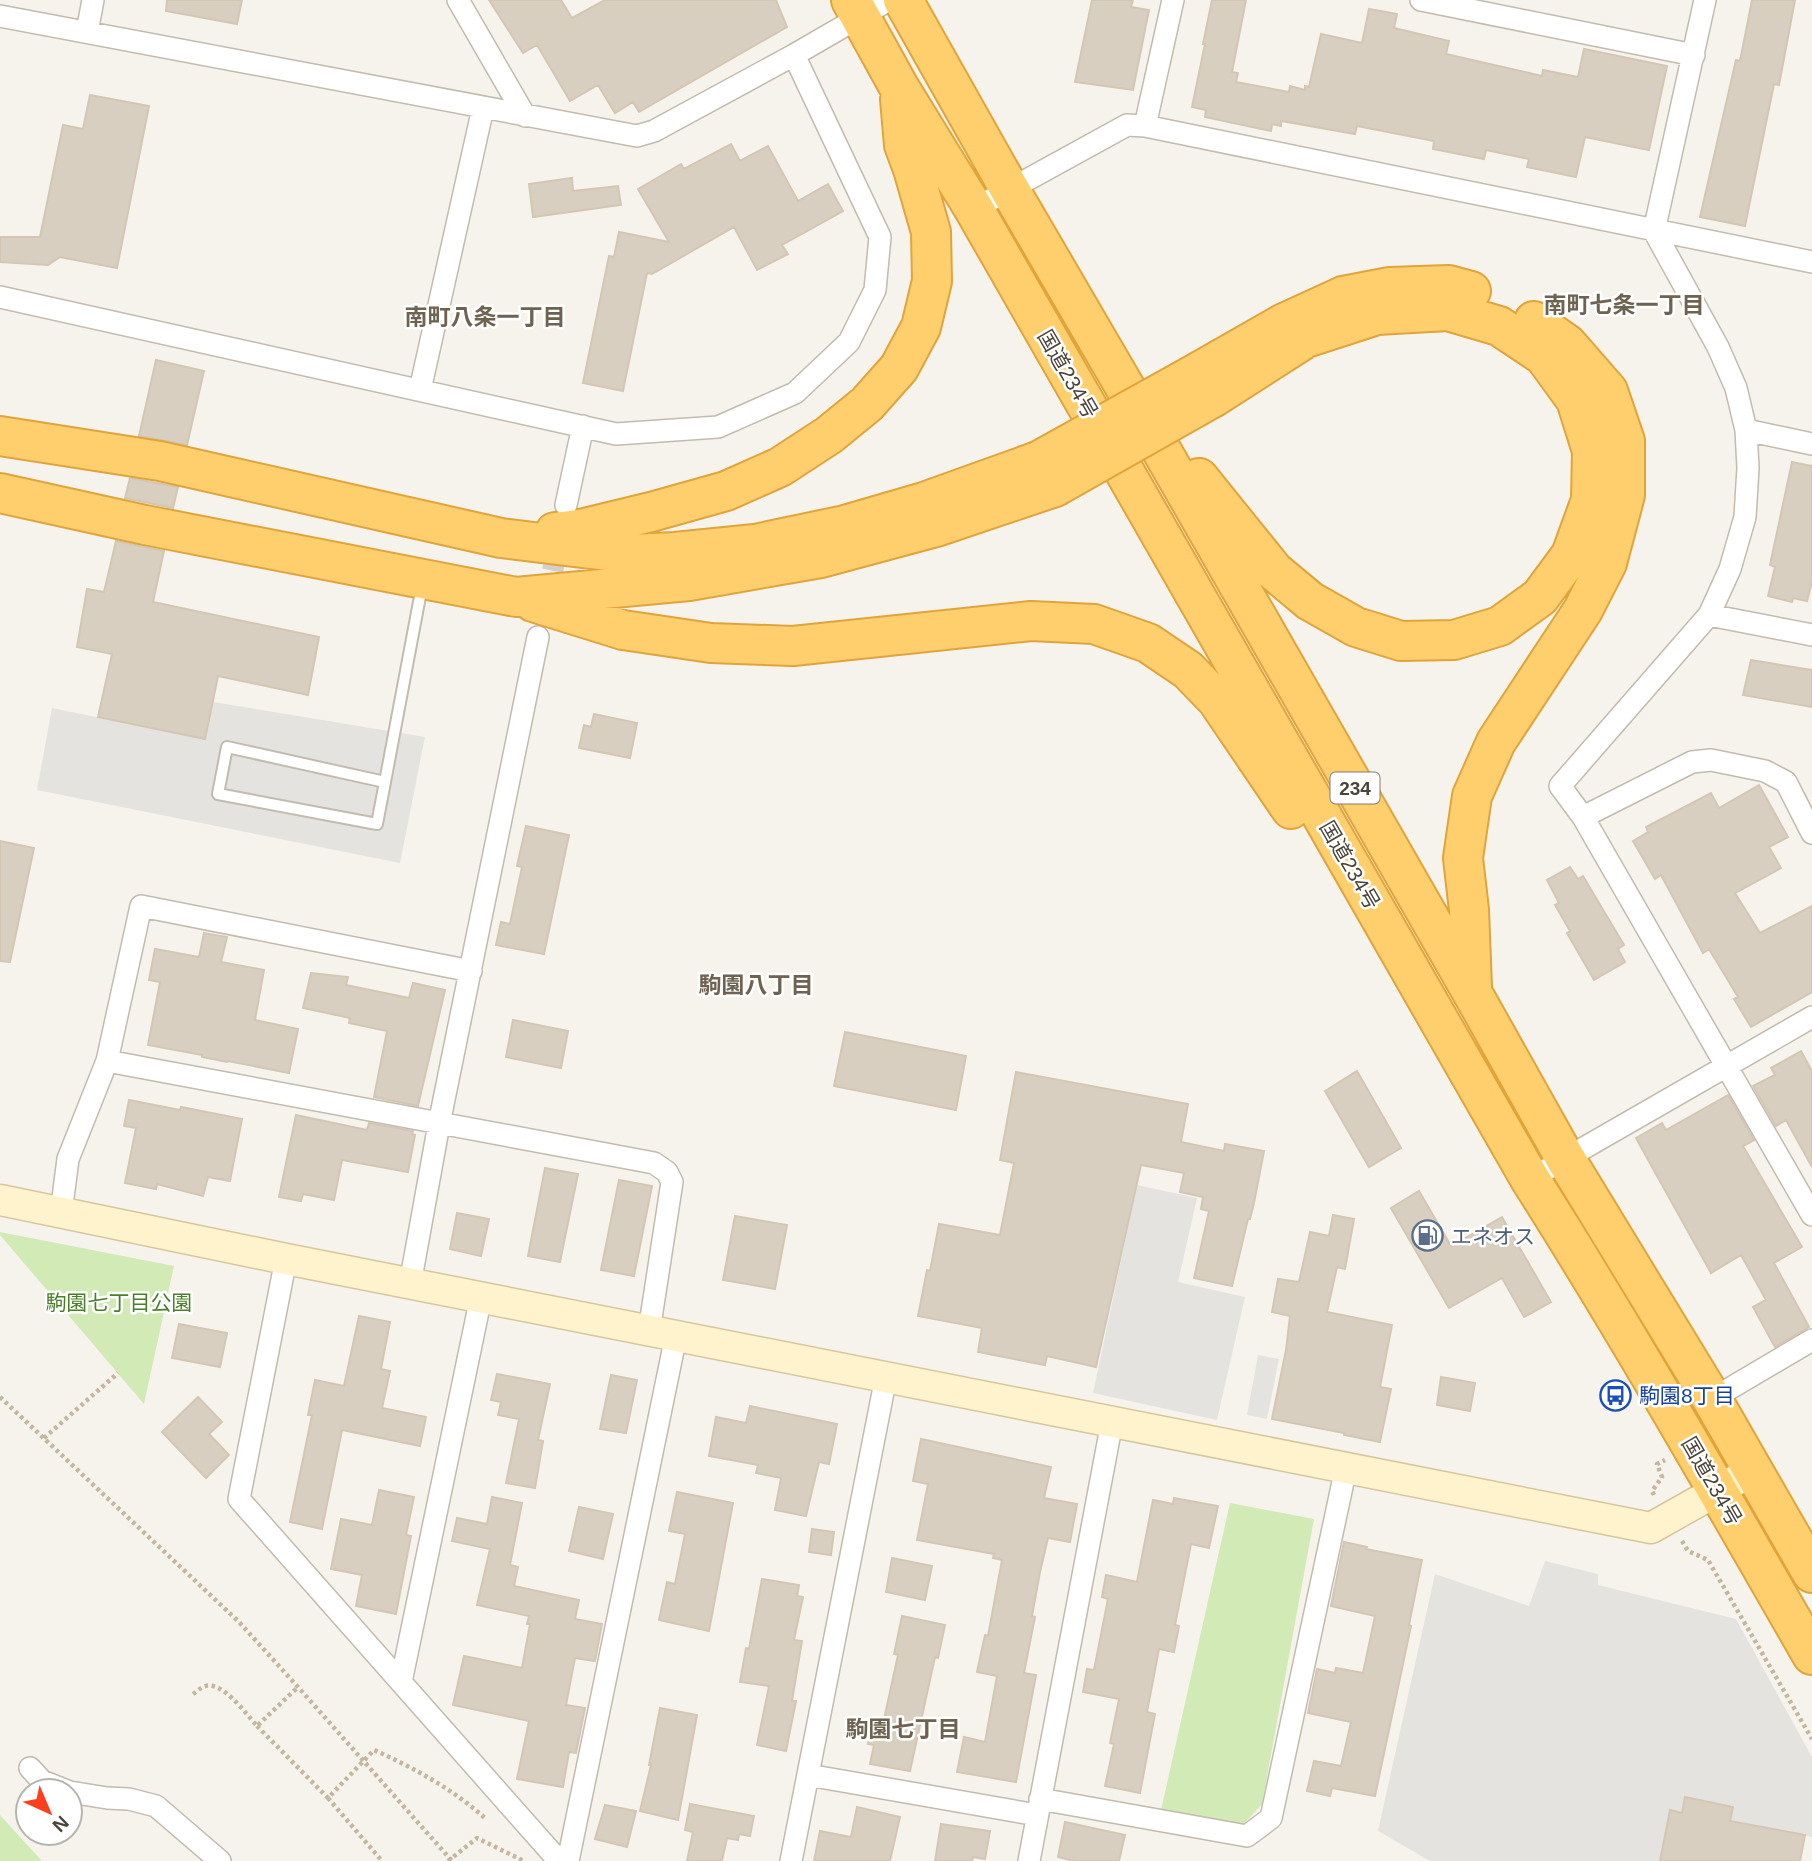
<svg xmlns="http://www.w3.org/2000/svg" width="1812" height="1861" viewBox="0 0 1812 1861" font-family="Helvetica,'Noto Sans JP',sans-serif">
	<style>
		.green { fill: #d2eab5 }
		.parking { fill: #e5e3e0 }
		.building { fill: #d8cfc1; stroke: #d3c7b4; stroke-width: 2 }
		.lines { fill: none; stroke-linecap: round; stroke-linejoin: round }
		.street-tunnel { stroke: #d4d0c8; stroke-width: 21; stroke-dasharray: 21 10; stroke-linecap: butt }
		.lane-casing { stroke: #c2bbae; stroke-width: 14 }
		.street-casing { stroke: #c2bbae; stroke-width: 24 }
		.secondary-casing { stroke: #d6c79b; stroke-width: 33 }
		.highway-casing { stroke: #e0a43c; stroke-width: 42 }
		.path { stroke: #c4b79f; stroke-width: 4.5; stroke-dasharray: 3.5 3.5; stroke-linecap: butt }
		.lane { stroke: #fff; stroke-width: 10 }
		.street { stroke: #fff; stroke-width: 21 }
		.secondary { stroke: #fff3cd; stroke-width: 30 }
		.highway { stroke: #ffcf6e; stroke-width: 38 }
		.highway-bridge-casing { stroke: #e0a43c; stroke-width: 42; stroke-linecap: butt }
		.highway-bridge { stroke: #ffcf6e; stroke-width: 38 }
		.labels { text-anchor: middle; dominant-baseline: central; stroke-width: 5; stroke-linejoin: round; paint-order: stroke }
		.shield { fill: #fff; stroke: #817c74; stroke-width: 2 }
		.shield-label { font-size: 19px; font-weight: bold; fill: #4b4439 }
		.street-label { font-size: 21px; fill: #4b4439; stroke: #fff }
		.service-label { font-size: 21px; fill: #4e5e75; stroke: #fff; text-anchor: start }
		.park-label { font-size: 21px; fill: #4a7f2a; stroke: #fff }
		.transit-label { font-size: 21px; fill: #164399; stroke: #fff; text-anchor: start }
		.neighbourhood-label { font-size: 23px; font-weight: bold; fill: #6e6250; stroke: #fff }
	</style>
	<rect width="100%" height="100%" fill="#f6f3ec"/>
	<path class="green" d="M 0,1232 L 174,1266 L 144,1404 L 0,1235 Z
		M 1230,1503 L 1314,1519 L 1262,1804 L 1243,1825 L 1161,1810 Z
		M 0,1815 L 41,1860 L 41,1861 L 0,1861 Z"/>
	<path class="parking" d="M 213,702 L 425,737 L 400,863 L 37,790 L 52,708 L 204,739 Z
		M 1137,1185 L 1197,1198 L 1178,1282 L 1245,1297 L 1217,1420 L 1093,1393 Z
		M 1258,1355 L 1279,1359 L 1267,1419 L 1247,1415 Z
		M 1545,1561 L 1598,1574 L 1598,1585 L 1736,1619 L 1812,1757 L 1812,1837 L 1730,1821 L 1733,1807 L 1686,1797 L 1682,1813 L 1671,1810 L 1660,1861 L 1430,1861 L 1378,1831 L 1435,1574 L 1529,1606 Z"/>
	<path class="building" d="M 167,0 L 242,0 L 237,24 L 166,11 Z
		M 489,0 L 561,0 L 572,18 L 605,0 L 776,0 L 787,27 L 639,112 L 633,102 L 615,113 L 598,85 L 570,101 L 537,45 L 523,53 Z
		M 1092,0 L 1133,0 L 1131,7 L 1149,10 L 1133,90 L 1075,82 Z
		M 1212,0 L 1246,0 L 1232,72 L 1238,73 L 1236,82 L 1289,92 L 1290,86 L 1305,90 L 1305,86 L 1309,87 L 1321,34 L 1362,43 L 1369,9 L 1397,14 L 1394,28 L 1449,41 L 1446,54 L 1542,76 L 1543,70 L 1578,77 L 1584,49 L 1667,66 L 1649,150 L 1585,137 L 1576,177 L 1527,167 L 1529,159 L 1486,150 L 1484,159 L 1433,149 L 1434,141 L 1357,126 L 1355,134 L 1281,121 L 1281,126 L 1272,124 L 1271,131 L 1205,117 L 1206,110 L 1192,107 L 1205,44 L 1203,44 Z
		M 1752,0 L 1795,0 L 1779,85 L 1774,84 L 1745,226 L 1700,217 L 1736,60 L 1740,61 Z
		M 90,95 L 149,106 L 117,268 L 60,257 L 48,265 L 0,262 L 0,237 L 40,237 L 63,125 L 83,129 Z
		M 731,144 L 740,161 L 768,146 L 798,201 L 828,184 L 843,211 L 782,245 L 788,254 L 757,270 L 734,227 L 652,274 L 647,273 L 623,391 L 583,383 L 609,256 L 614,257 L 619,232 L 669,242 L 638,189 L 681,164 L 684,169 Z
		M 572,178 L 573,191 L 618,186 L 621,205 L 533,217 L 529,184 Z
		M 156,360 L 204,371 L 187,445 L 139,436 Z
		M 1792,462 L 1812,466 L 1812,582 L 1807,601 L 1793,598 L 1792,602 L 1768,596 L 1775,567 L 1770,565 Z
		M 130,478 L 178,487 L 173,508 L 125,498 Z
		M 116,541 L 164,551 L 153,602 L 319,637 L 308,695 L 218,676 L 205,739 L 98,717 L 112,654 L 77,647 L 87,589 L 104,592 Z
		M 1751,660 L 1812,670 L 1812,707 L 1743,695 Z
		M 594,714 L 637,723 L 630,758 L 579,748 L 584,725 L 591,727 Z
		M 1759,785 L 1788,837 L 1769,847 L 1781,868 L 1735,893 L 1760,933 L 1812,906 L 1812,992 L 1751,1027 L 1734,999 L 1738,997 L 1709,949 L 1703,953 L 1661,875 L 1655,879 L 1633,841 L 1648,832 L 1646,827 L 1711,793 L 1719,808 Z
		M 526,826 L 569,835 L 544,954 L 496,945 L 501,922 L 510,924 L 522,867 L 517,866 Z
		M 0,841 L 34,848 L 10,962 L 0,961 Z
		M 1570,867 L 1578,879 L 1583,876 L 1624,945 L 1618,949 L 1625,962 L 1594,980 L 1567,933 L 1570,931 L 1555,905 L 1559,903 L 1547,880 Z
		M 204,933 L 227,937 L 221,962 L 264,970 L 255,1020 L 298,1029 L 289,1073 L 228,1061 L 227,1062 L 202,1057 L 202,1055 L 148,1045 L 160,982 L 149,980 L 155,949 L 199,957 Z
		M 311,973 L 348,977 L 346,985 L 409,998 L 413,983 L 445,990 L 418,1106 L 374,1097 L 387,1031 L 349,1023 L 350,1018 L 303,1008 Z
		M 513,1020 L 568,1031 L 561,1068 L 506,1057 Z
		M 845,1032 L 966,1056 L 956,1110 L 834,1086 Z
		M 1801,1051 L 1812,1071 L 1812,1167 L 1786,1120 L 1776,1126 L 1753,1086 L 1775,1075 L 1771,1068 Z
		M 1357,1071 L 1401,1148 L 1369,1167 L 1325,1091 Z
		M 1016,1072 L 1188,1104 L 1181,1142 L 1224,1151 L 1225,1144 L 1264,1151 L 1254,1203 L 1250,1219 L 1248,1219 L 1232,1286 L 1194,1278 L 1209,1211 L 1201,1209 L 1203,1197 L 1180,1192 L 1184,1173 L 1141,1165 L 1096,1367 L 1047,1356 L 1045,1365 L 978,1352 L 982,1328 L 918,1316 L 927,1270 L 930,1271 L 939,1224 L 1000,1235 L 1014,1163 L 1000,1160 Z
		M 1728,1095 L 1754,1140 L 1743,1146 L 1802,1247 L 1774,1263 L 1809,1327 L 1775,1347 L 1753,1307 L 1766,1300 L 1741,1255 L 1711,1273 L 1636,1138 L 1662,1123 L 1666,1130 Z
		M 129,1100 L 180,1110 L 181,1107 L 242,1119 L 230,1181 L 208,1177 L 203,1196 L 157,1184 L 156,1189 L 125,1183 L 136,1128 L 124,1126 Z
		M 296,1115 L 367,1130 L 369,1123 L 413,1131 L 412,1134 L 415,1135 L 408,1172 L 342,1160 L 334,1200 L 303,1194 L 301,1201 L 279,1197 Z
		M 545,1168 L 578,1174 L 560,1262 L 528,1256 Z
		M 619,1180 L 652,1186 L 634,1276 L 601,1270 Z
		M 1419,1191 L 1451,1246 L 1502,1217 L 1551,1302 L 1524,1317 L 1502,1278 L 1449,1308 L 1391,1208 Z
		M 457,1213 L 489,1219 L 481,1256 L 450,1249 Z
		M 1333,1215 L 1354,1219 L 1345,1269 L 1337,1267 L 1327,1312 L 1392,1325 L 1380,1387 L 1391,1389 L 1380,1442 L 1344,1435 L 1344,1433 L 1272,1419 L 1286,1350 L 1290,1316 L 1272,1312 L 1278,1279 L 1299,1282 L 1310,1232 L 1329,1236 Z
		M 735,1216 L 787,1225 L 775,1289 L 723,1280 Z
		M 359,1316 L 390,1322 L 381,1369 L 390,1371 L 382,1408 L 426,1417 L 420,1446 L 342,1430 L 322,1529 L 290,1522 L 312,1415 L 308,1415 L 315,1380 L 344,1386 Z
		M 179,1324 L 227,1333 L 220,1367 L 172,1358 Z
		M 497,1374 L 550,1384 L 538,1440 L 543,1441 L 535,1488 L 506,1483 L 519,1419 L 498,1415 L 501,1402 L 491,1400 Z
		M 611,1375 L 637,1380 L 626,1433 L 600,1429 Z
		M 1441,1377 L 1475,1383 L 1470,1411 L 1437,1405 Z
		M 198,1397 L 222,1422 L 209,1434 L 229,1455 L 206,1478 L 162,1432 Z
		M 750,1406 L 837,1424 L 829,1464 L 819,1462 L 806,1516 L 775,1510 L 781,1478 L 756,1473 L 758,1465 L 709,1456 L 716,1417 L 746,1423 Z
		M 921,1439 L 1051,1467 L 1044,1498 L 1077,1504 L 1070,1542 L 1048,1538 L 1040,1572 L 1032,1616 L 1035,1617 L 1024,1673 L 1036,1675 L 1016,1782 L 957,1772 L 964,1737 L 985,1742 L 997,1676 L 977,1672 L 985,1635 L 988,1636 L 1002,1560 L 993,1558 L 994,1554 L 917,1540 L 928,1484 L 913,1481 Z
		M 379,1490 L 414,1497 L 406,1535 L 411,1536 L 396,1614 L 356,1606 L 362,1575 L 331,1569 L 341,1519 L 372,1525 Z
		M 677,1492 L 733,1503 L 709,1631 L 659,1620 L 667,1582 L 675,1584 L 685,1534 L 669,1531 Z
		M 492,1497 L 522,1503 L 510,1565 L 518,1567 L 514,1586 L 579,1600 L 575,1619 L 602,1624 L 595,1661 L 575,1658 L 566,1705 L 585,1708 L 576,1753 L 569,1752 L 563,1787 L 517,1779 L 529,1721 L 453,1705 L 464,1656 L 522,1668 L 530,1624 L 527,1624 L 529,1616 L 477,1605 L 490,1549 L 452,1541 L 457,1518 L 487,1524 Z
		M 1174,1498 L 1218,1506 L 1209,1548 L 1191,1544 L 1175,1625 L 1179,1626 L 1174,1652 L 1159,1649 L 1147,1712 L 1155,1714 L 1140,1793 L 1105,1786 L 1114,1744 L 1110,1743 L 1119,1699 L 1083,1692 L 1087,1669 L 1094,1670 L 1108,1599 L 1102,1597 L 1106,1575 L 1137,1582 L 1153,1500 L 1173,1504 Z
		M 579,1507 L 613,1514 L 603,1559 L 569,1551 Z
		M 812,1529 L 834,1532 L 831,1555 L 809,1552 Z
		M 1344,1542 L 1367,1547 L 1366,1549 L 1422,1560 L 1409,1625 L 1411,1626 L 1375,1796 L 1332,1788 L 1330,1796 L 1307,1791 L 1314,1761 L 1341,1766 L 1351,1722 L 1308,1713 L 1317,1669 L 1335,1673 L 1336,1668 L 1363,1673 L 1375,1616 L 1331,1606 Z
		M 892,1558 L 932,1566 L 925,1600 L 886,1592 Z
		M 762,1579 L 799,1585 L 797,1596 L 803,1597 L 794,1640 L 802,1641 L 792,1701 L 796,1701 L 786,1751 L 757,1745 L 769,1686 L 740,1682 L 746,1648 L 749,1649 Z
		M 902,1616 L 945,1625 L 938,1658 L 935,1657 L 910,1771 L 870,1764 L 874,1745 L 868,1744 L 872,1722 L 883,1724 L 898,1655 L 894,1654 Z
		M 660,1708 L 697,1715 L 678,1820 L 640,1811 L 651,1765 L 649,1765 Z
		M 1685,1797 L 1733,1807 L 1730,1821 L 1805,1835 L 1800,1861 L 1660,1861 L 1670,1810 L 1682,1813 Z
		M 690,1804 L 754,1816 L 750,1836 L 739,1834 L 738,1840 L 727,1838 L 722,1861 L 687,1861 L 693,1832 L 685,1830 Z
		M 605,1805 L 636,1811 L 627,1847 L 595,1839 Z
		M 857,1807 L 900,1817 L 890,1861 L 814,1861 L 820,1831 L 851,1837 Z
		M 1065,1822 L 1125,1835 L 1119,1861 L 1074,1861 L 1058,1857 Z
		M 941,1824 L 990,1831 L 985,1859 L 973,1857 L 972,1861 L 935,1861 Z"/>
	<g class="lines">
		<path class="street-tunnel" d="M 546,601 L 560,537"/>
		<defs>
			<path id="lane" d="M 385,782 L 377,824 L 218,794 L 227,747 L 385,782 L 422,586"/>
			<path id="street" d="M 458,0 L 525,116
				M 1421,0 L 1694,55
				M 1705,0 L 1654,231 L 1718,347 L 1736,388 L 1746,430 L 1748,468 L 1745,517 L 1730,569 L 1709,615 L 1560,786 L 1583,817 L 1812,1215
				M 0,16 L 637,136 L 654,131 L 794,55 L 889,0
				M 87,32 L 93,0
				M 1145,126 L 1812,262
				M 974,209 L 1127,125 L 1145,126 L 1173,0
				M 0,297 L 616,434 L 718,427 L 795,393 L 849,342 L 875,290 L 880,237 L 794,55
				M 420,390 L 483,108
				M 1746,430 L 1812,444
				M 566,505 L 583,426
				M 1709,615 L 1812,635
				M 1583,817 L 1692,762 L 1711,760 L 1765,771 L 1786,782 L 1812,833
				M 107,1061 L 654,1163 L 667,1172 L 672,1182 L 649,1331
				M 1530,1179 L 1812,1017
				M 61,1213 L 68,1159 L 107,1061 L 141,906 L 471,971
				M 286,1259 L 239,1499 L 559,1861
				M 410,1284 L 439,1124 L 538,637
				M 1712,1399 L 1812,1340
				M 401,1682 L 481,1297
				M 30,1768 L 42,1781 L 67,1791
				M 808,1775 L 1037,1815
				M 70,1792 L 107,1798 L 129,1799 L 156,1806 L 220,1861
				M 1040,1799 L 1247,1836 L 1271,1818 L 1346,1468
				M 568,1861 L 676,1336
				M 791,1861 L 886,1377
				M 1029,1861 L 1112,1422"/>
			<path id="secondary" d="M 0,1200 L 286,1259 L 1651,1528 L 1754,1470"/>
			<path id="highway" d="M 851,0 L 899,87 L 974,209 L 1530,1179 C 1629,1335 1720,1495 1812,1655
				M 903,0 L 1010,190 L 1143,418 L 1473,994 L 1565,1158 L 1712,1399 L 1812,1573
				M 1200,371 L 1284,323 L 1343,296 L 1390,287 L 1449,285 L 1471,291
				M 0,436 L 160,461 L 501,538 L 631,554 L 675,552 L 755,544 L 845,525 L 924,502 L 1038,461
				M 1199,478 L 1274,571 L 1310,601 L 1356,627 L 1401,641 L 1454,640 L 1500,626 L 1540,597 L 1571,555 L 1591,500 L 1592,451 L 1576,400 L 1544,356 L 1499,326 L 1448,311 L 1377,315 L 1306,338 L 1214,397
				M 0,493 L 145,525 L 516,597 L 689,581 L 821,558 L 936,527 L 1055,487
				M 555,532 L 585,528 L 651,512 L 726,491 L 780,467 L 829,435 L 867,404 L 899,368 L 921,327 L 932,281 L 931,232 L 913,169 L 904,145 L 900,99
				M 533,602 L 623,630 L 711,643 L 793,646 L 1031,621 L 1094,624 L 1148,643 L 1188,670 L 1217,700 L 1291,809
				M 1472,987 L 1469,910 L 1463,858 L 1472,796 L 1496,742 L 1583,610 L 1607,563 L 1625,495 L 1625,441 L 1608,391 L 1567,344 L 1534,321"/>
		</defs>
		<use href="#lane" class="lane-casing"/>
		<use href="#street" class="street-casing"/>
		<use href="#secondary" class="secondary-casing"/>
		<use href="#highway" class="highway-casing"/>
		<path class="path" d="M 0,1397 L 239,1622 L 298,1687 L 452,1861
			M 44,1438 L 118,1373
			M 1654,1495 L 1652,1491 L 1662,1477 L 1657,1464 L 1665,1460
			M 1682,1541 L 1688,1551 L 1708,1560 L 1812,1739
			M 193,1694 C 196,1692 199,1689 203,1687 C 221,1678 246,1714 257,1726 L 298,1687
			M 257,1726 L 328,1798 L 374,1750 C 414,1768 453,1789 486,1819
			M 328,1798 L 382,1861
			M 448,1861 L 477,1838 L 524,1861"/>
		<use href="#lane" class="lane"/>
		<use href="#street" class="street"/>
		<use href="#secondary" class="secondary"/>
		<use href="#highway" class="highway"/>
		<defs>
			<path id="highway-bridge" d="M 1038,461 L 1200,371
				M 1055,487 L 1214,397"/>
		</defs>
		<use href="#highway-bridge" class="highway-bridge-casing"/>
		<use href="#highway-bridge" class="highway-bridge"/>
	</g>
	<defs>
		<symbol id="fuel-ring" viewBox="-11 -11 22 22"><circle r="9.5" fill="#fff" stroke="#5c6f8a" stroke-width="1.5"/><path d="M-5.5-6h7V0h2V4h1.3V-2.5L3-4.5l.8-.8L6-3V5H2.5V1h-1V6h-7ZM-4.2-4.7v3.2H.2V-4.7Z" fill="#5c6f8a"/></symbol>
		<symbol id="bus-ring" viewBox="-11 -11 22 22"><circle r="9.5" fill="#fff" stroke="#1a4fb4" stroke-width="1.5"/><path d="M-5-6H5V4H4V6H2V4H-2V6H-4V4H-5ZM-3.5-4V0h7V-4ZM-3.5 1.2v1.5H-2V1.2ZM2 1.2v1.5H3.5V1.2Z" fill="#1a4fb4"/></symbol>
	</defs>
	<g fill-rule="evenodd">
		<use href="#fuel-ring" x="1410" y="1218" width="35" height="35"/>
		<use href="#bus-ring" x="1598" y="1378" width="35" height="35"/>
	</g>
	<g class="labels">
		<rect class="shield" x="1330.5" y="772.5" width="49" height="31" rx="5"/>
		<g class="shield-label">
			<text x="1355" y="788">234</text>
		</g>
		<g class="street-label">
			<text transform="translate(1068 374) rotate(60)">国道234号</text>
			<text transform="translate(1350 865) rotate(60)">国道234号</text>
			<text transform="translate(1712 1481) rotate(60)">国道234号</text>
		</g>
		<g class="service-label">
			<text x="1451" y="1236">エネオス</text>
		</g>
		<g class="park-label">
			<text x="119" y="1302">駒園七丁目公園</text>
		</g>
		<g class="transit-label">
			<text x="1639" y="1395">駒園8丁目</text>
		</g>
		<g class="neighbourhood-label">
			<text x="1624" y="305">南町七条一丁目</text>
			<text x="485" y="317">南町八条一丁目</text>
			<text x="756" y="985">駒園八丁目</text>
			<text x="903" y="1729">駒園七丁目</text>
		</g>
	</g>
	<g transform="translate(49 1812) rotate(136)"><circle r="33" fill="#ffffff" stroke="#b7b4b0" stroke-width="2"/>
	<path d="M0-5L12 26L0 18L-12 26Z" fill="#fc3f1d"/>
	<text y="-10" font-size="19" font-weight="bold" text-anchor="middle" fill="#4b4439">N</text>
	</g>
</svg>
